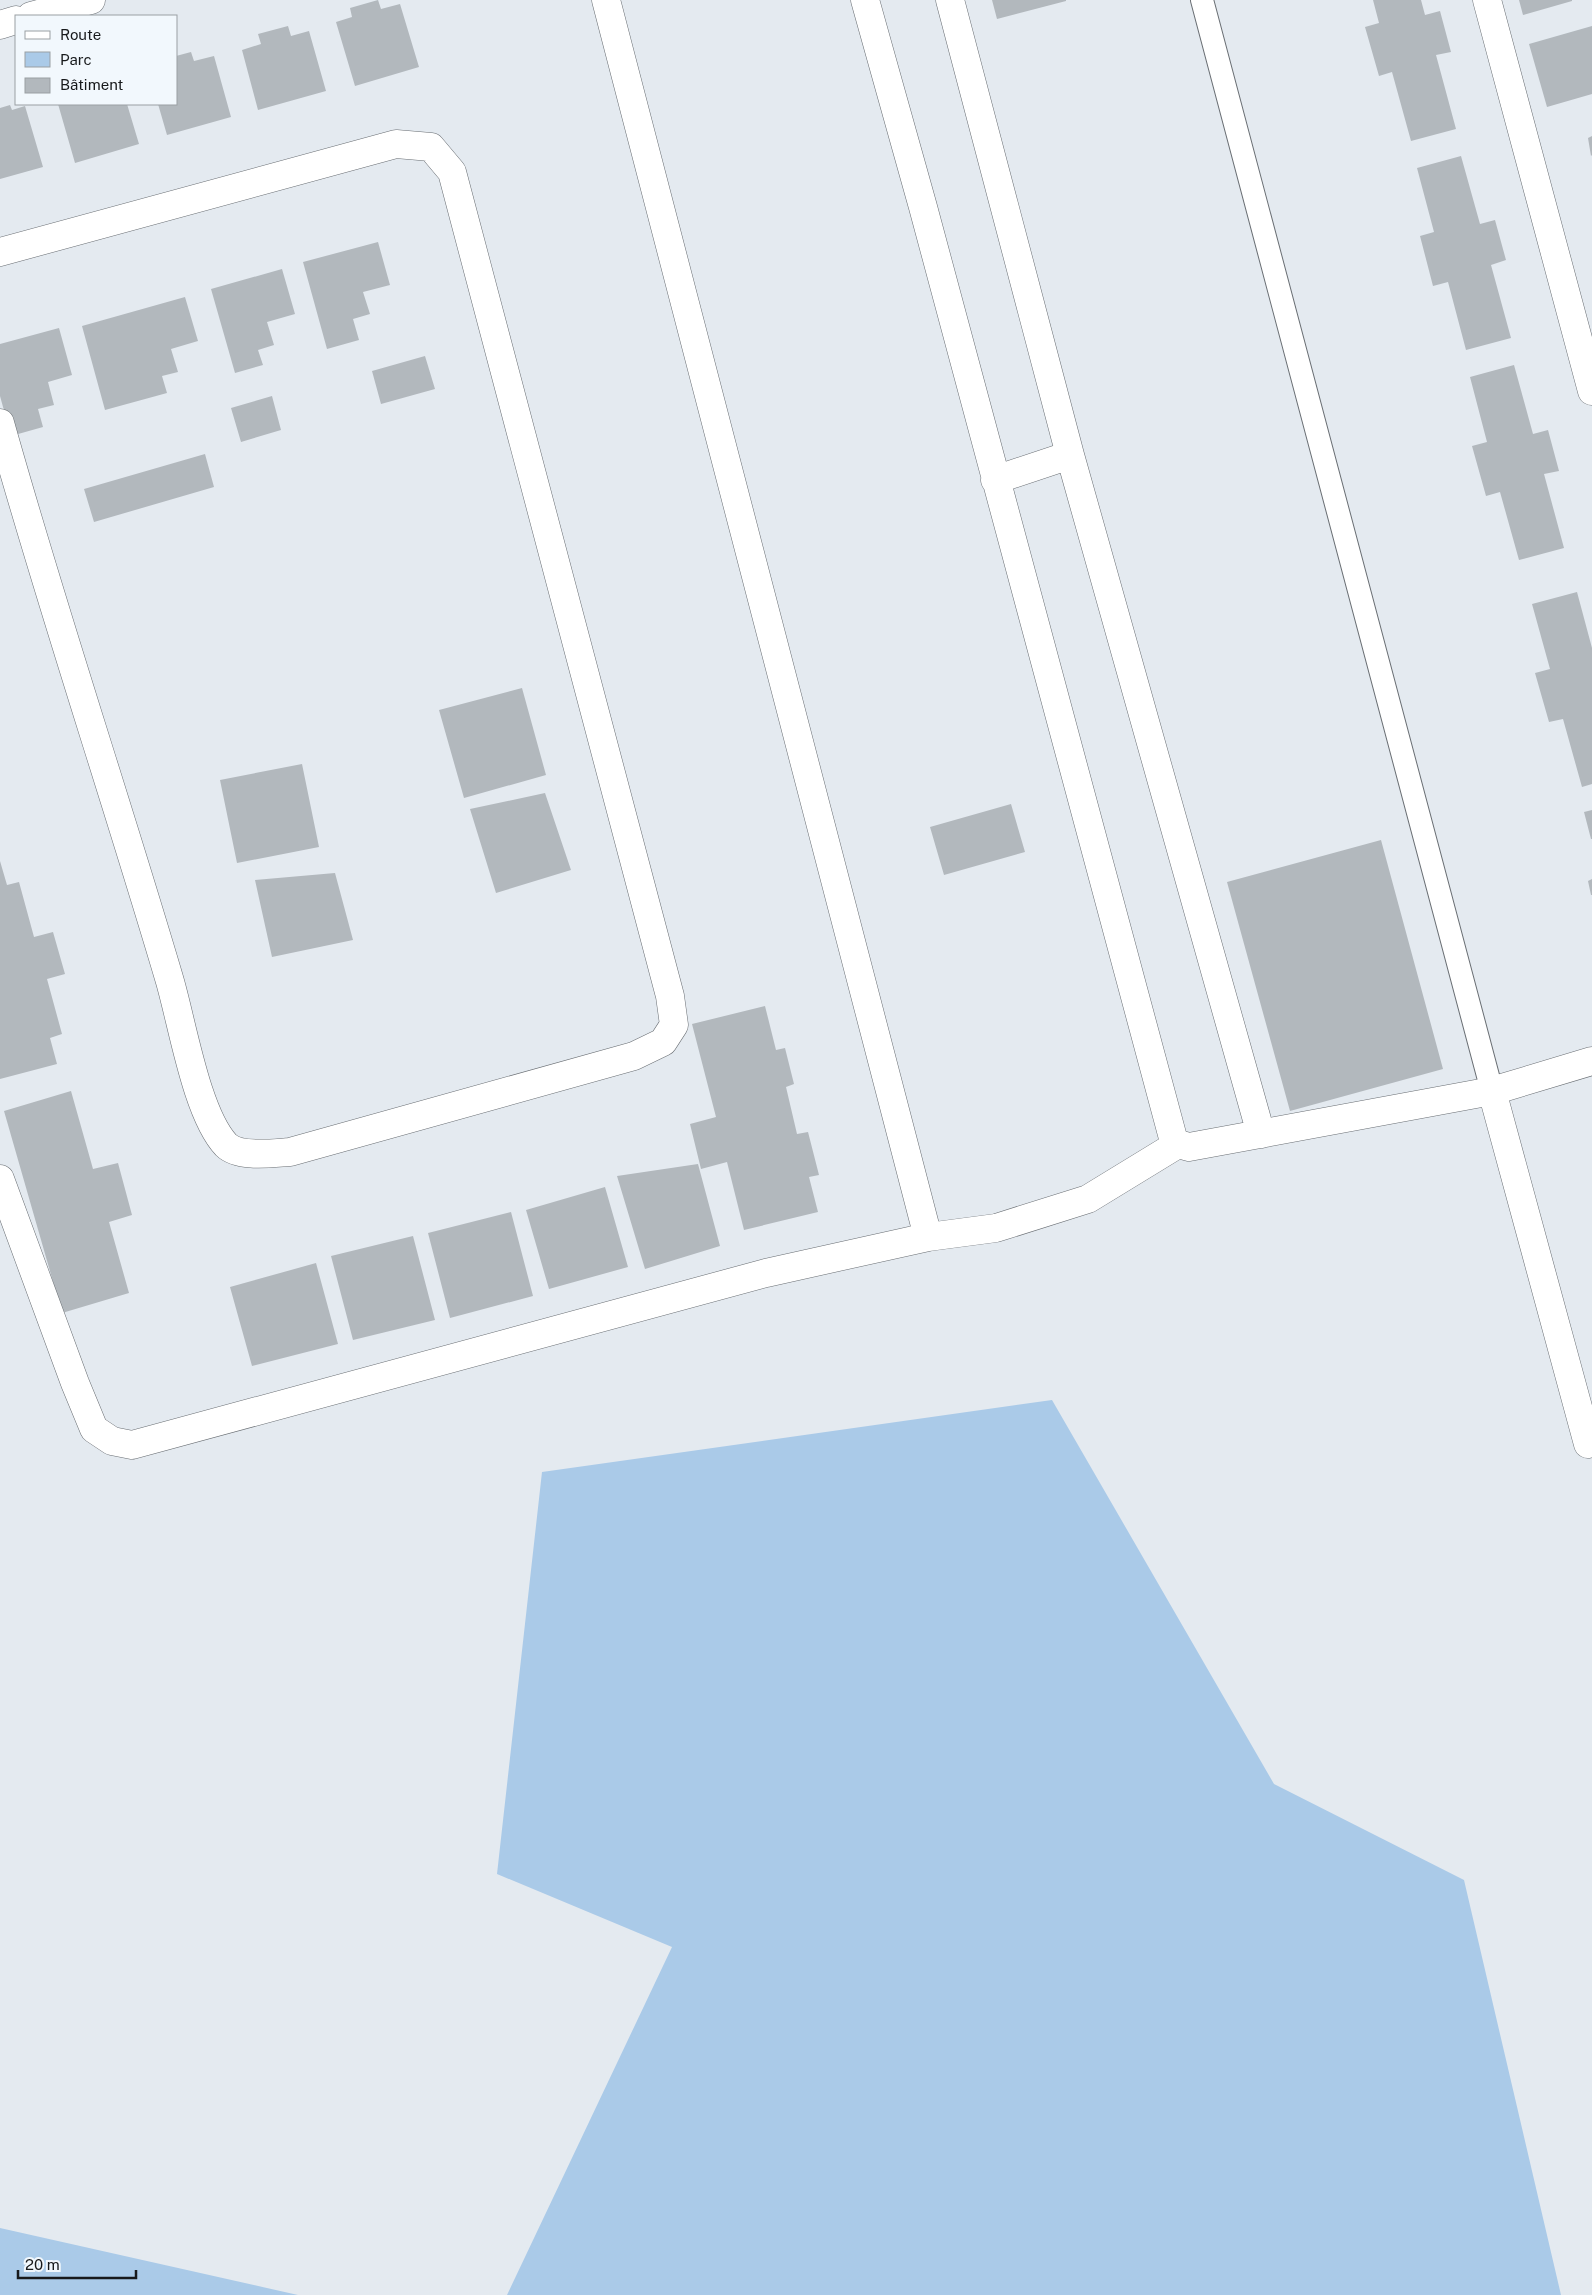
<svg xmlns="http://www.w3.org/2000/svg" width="1592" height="2295" viewBox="0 0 1592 2295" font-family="'Public Sans',sans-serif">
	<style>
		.green { fill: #aacae8 }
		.building { fill: #b2b8bd }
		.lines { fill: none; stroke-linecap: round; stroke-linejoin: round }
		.service-casing { stroke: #696e73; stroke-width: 24 }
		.minor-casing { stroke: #696e73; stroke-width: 29 }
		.service { stroke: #fff; stroke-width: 22 }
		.minor { stroke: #fff; stroke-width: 28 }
	</style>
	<rect width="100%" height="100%" fill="#e4eaf0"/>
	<path class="green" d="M 1052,1400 L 1274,1784 L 1464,1880 L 1561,2295 L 507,2295 L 672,1947 L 497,1874 L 542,1472 Z
		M 0,2228 L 298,2295 L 0,2295 Z"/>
	<path class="building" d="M 378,0 L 381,9 L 400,4 L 419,67 L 355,86 L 336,22 L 352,17 L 350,8 Z
		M 992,0 L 1066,0 L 1066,1 L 997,19 Z
		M 1373,0 L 1421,0 L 1425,15 L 1440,11 L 1451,52 L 1436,55 L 1456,129 L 1411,141 L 1392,72 L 1379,76 L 1365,27 L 1379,23 Z
		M 1519,0 L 1572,0 L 1572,1 L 1523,15 Z
		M 288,26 L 291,36 L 309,31 L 326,91 L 258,110 L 242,50 L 261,44 L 258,34 Z
		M 1592,26 L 1592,94 L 1547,107 L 1529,44 Z
		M 191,52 L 194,61 L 214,56 L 231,117 L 167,135 L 158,104 L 176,104 L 176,56 Z
		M 58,104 L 127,104 L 139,144 L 75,163 Z
		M 10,105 L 12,110 L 25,106 L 43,167 L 0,179 L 0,108 Z
		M 1592,136 L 1592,155 L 1591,156 L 1588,138 Z
		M 1461,156 L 1480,224 L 1495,220 L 1506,260 L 1491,265 L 1511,338 L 1466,350 L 1448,282 L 1433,286 L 1420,236 L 1434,232 L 1417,168 Z
		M 378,242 L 390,285 L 363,292 L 370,314 L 353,319 L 359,340 L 327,349 L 303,262 Z
		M 282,269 L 295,314 L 267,322 L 274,345 L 258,350 L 263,365 L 235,373 L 211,289 Z
		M 185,297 L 198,341 L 171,349 L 178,372 L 162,376 L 167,393 L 105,410 L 82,326 Z
		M 59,328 L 72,375 L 48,382 L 54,405 L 38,409 L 43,427 L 11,436 L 0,396 L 0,344 Z
		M 425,356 L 435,389 L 381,404 L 372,371 Z
		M 1514,365 L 1533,434 L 1548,430 L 1559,471 L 1544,474 L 1564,548 L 1519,560 L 1500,492 L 1486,496 L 1472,446 L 1487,442 L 1470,377 Z
		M 272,396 L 281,430 L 241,442 L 231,408 Z
		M 205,454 L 214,487 L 94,522 L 84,489 Z
		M 1577,592 L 1592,648 L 1592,784 L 1582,787 L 1563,719 L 1549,722 L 1535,673 L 1550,669 L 1532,604 Z
		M 522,688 L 546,775 L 464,798 L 439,710 Z
		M 302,764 L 319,847 L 237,863 L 220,780 Z
		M 545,793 L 571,870 L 496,893 L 470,809 Z
		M 1011,804 L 1025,852 L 944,875 L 930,827 Z
		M 1592,810 L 1592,839 L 1591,839 L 1584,812 Z
		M 1381,840 L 1443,1069 L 1290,1111 L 1227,882 Z
		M 0,861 L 7,885 L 19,882 L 34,937 L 53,932 L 65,974 L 47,979 L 62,1034 L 50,1038 L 57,1064 L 0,1079 Z
		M 335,873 L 353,940 L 272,957 L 255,880 Z
		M 1592,879 L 1592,895 L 1591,895 L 1588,881 Z
		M 765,1006 L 776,1050 L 785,1048 L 794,1084 L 786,1087 L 797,1134 L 808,1132 L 819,1175 L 809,1177 L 818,1212 L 744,1230 L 727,1162 L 701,1169 L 690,1124 L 716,1117 L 692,1024 Z
		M 71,1091 L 93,1169 L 118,1163 L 132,1215 L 109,1222 L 129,1293 L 62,1313 L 4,1111 Z
		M 698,1164 L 720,1246 L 645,1269 L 617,1176 Z
		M 605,1187 L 628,1267 L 549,1289 L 526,1210 Z
		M 511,1212 L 533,1296 L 450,1318 L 428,1233 Z
		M 413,1236 L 435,1320 L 353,1340 L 331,1256 Z
		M 316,1263 L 338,1344 L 252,1366 L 230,1287 Z"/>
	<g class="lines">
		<defs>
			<path id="service" d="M 1202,0 L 1492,1091"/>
			<path id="minor" d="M 606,0 L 928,1237 L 996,1228 L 1088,1199 L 1178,1144
				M 865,0 L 923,207 L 1173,1138 L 1178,1144 L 1189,1147 L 1492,1091 L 1592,1061
				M 950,0 L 1070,455 L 1261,1134
				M 1487,0 L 1592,391
				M 31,16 L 91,0
				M 0,25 L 16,20
				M 0,252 L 396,144 L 431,147 L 452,172 L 670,996 L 674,1025 L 663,1042 L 634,1056 L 290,1152 C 273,1153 239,1158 226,1145 C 196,1113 182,1021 169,978 C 114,792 52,609 0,423
				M 995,480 L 1070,455
				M 1492,1091 L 1588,1444
				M 0,1179 L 75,1383 L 94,1429 L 112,1441 L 132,1445 L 766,1273 L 928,1237"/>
		</defs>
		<use href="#service" class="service-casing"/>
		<use href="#minor" class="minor-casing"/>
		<use href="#service" class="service"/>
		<use href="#minor" class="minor"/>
	</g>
	<rect x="15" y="15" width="162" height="90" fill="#f2f8fd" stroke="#9a9fa3"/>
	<rect x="25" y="31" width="25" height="8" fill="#ffffff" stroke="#9a9fa3"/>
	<text x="60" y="40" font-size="15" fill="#17191b">Route</text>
	<rect x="25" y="52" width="25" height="15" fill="#aacae8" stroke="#9a9fa3"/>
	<text x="60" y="65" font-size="15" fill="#17191b">Parc</text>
	<rect x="25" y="78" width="25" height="15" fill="#b2b8bd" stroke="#9a9fa3"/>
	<text x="60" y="90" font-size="15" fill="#17191b">Bâtiment</text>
	<path d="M18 2270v8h118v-8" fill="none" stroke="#17191b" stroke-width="2.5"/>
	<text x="25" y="2270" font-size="15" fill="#17191b" stroke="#f2f8fd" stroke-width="4" paint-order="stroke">20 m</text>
</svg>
